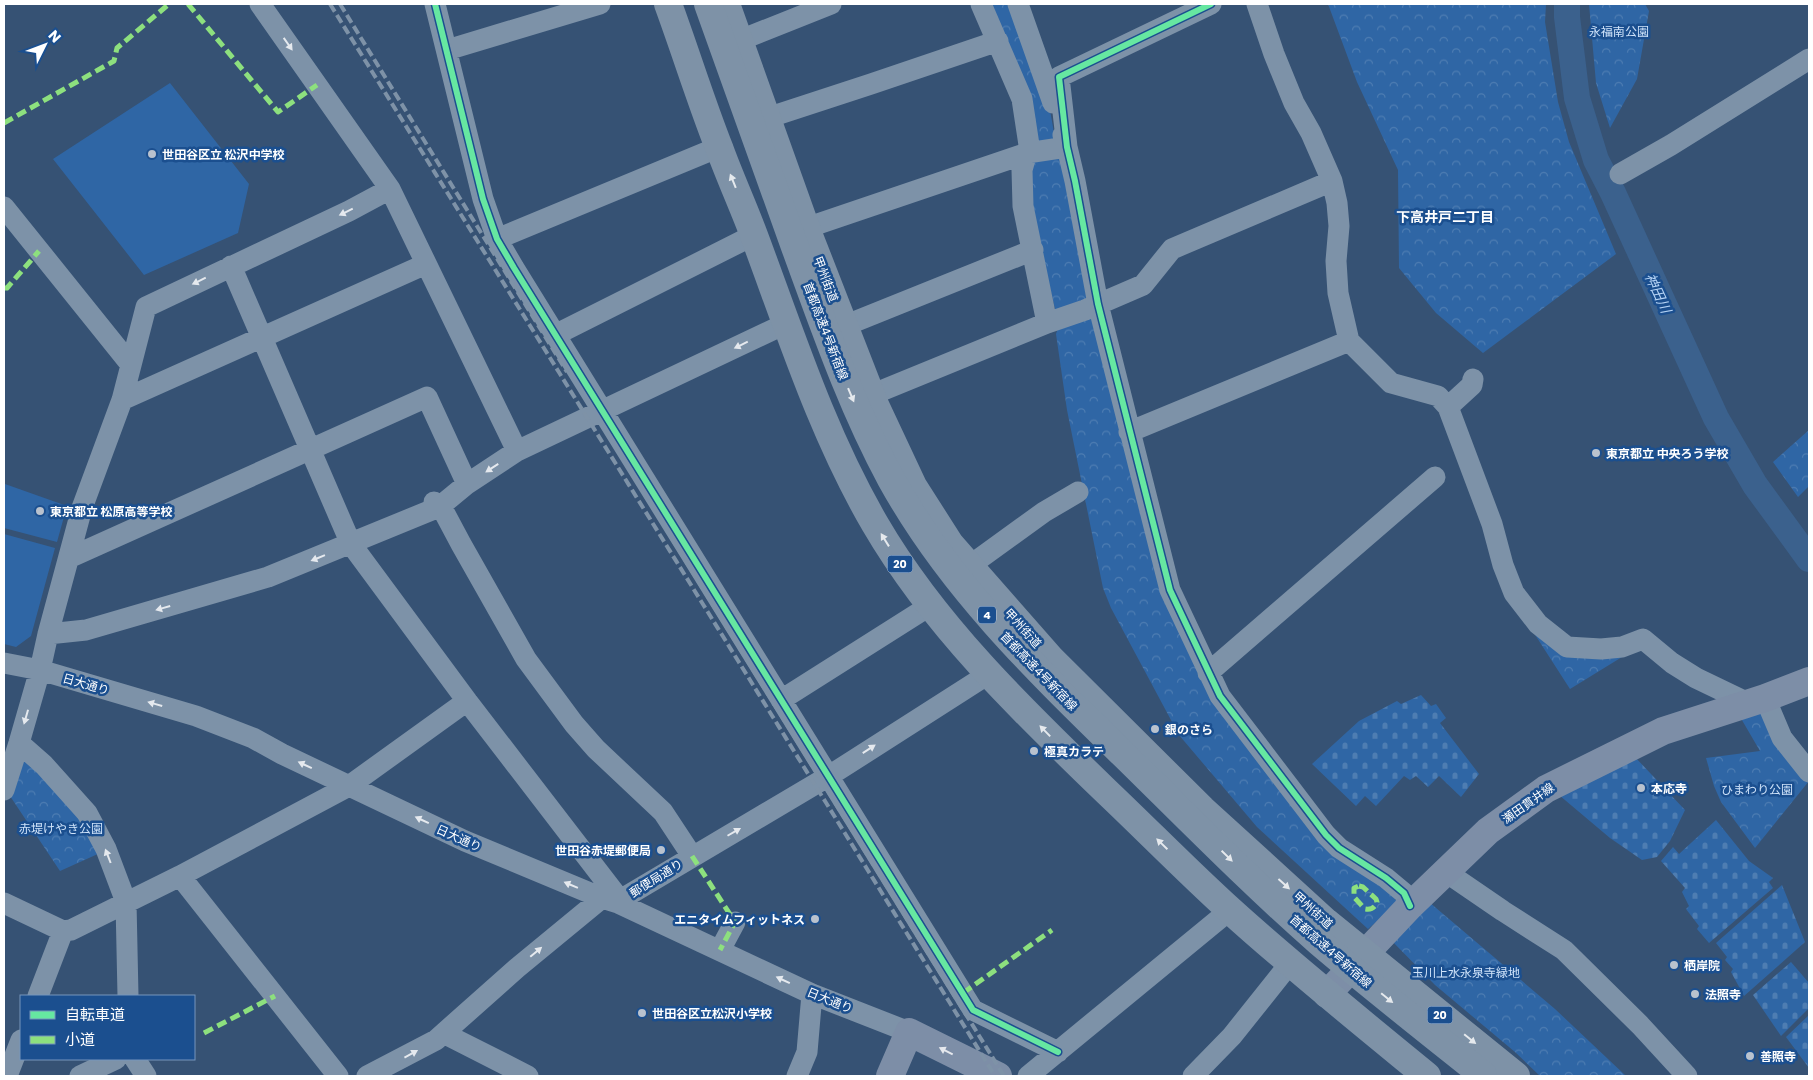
<svg xmlns="http://www.w3.org/2000/svg" width="1813" height="1080" viewBox="0 0 1813 1080" font-family="Poppins,'Noto Sans JP',sans-serif">
	<style>
		.green { fill: #2f66a5 }
		.forest { fill: url(#forest-crowns) }
		.cemetery { fill: url(#cemetery-stones) }
		.lines { fill: none; stroke-linecap: round; stroke-linejoin: round }
		.river { stroke: #3b618d; stroke-width: 26 }
		.minor { stroke: #7d92a8; stroke-width: 21 }
		.major { stroke: #7d8ea7; stroke-width: 28 }
		.highway { stroke: #7e92a7; stroke-width: 28 }
		.rail { stroke: #7e92a7; stroke-width: 4; stroke-dasharray: 9 4; stroke-linecap: butt }
		.highway-bridge { stroke: #7e92a7; stroke-width: 28 }
		.quiet { stroke: #8de07e; stroke-width: 5; stroke-dasharray: 10 5; stroke-linecap: butt }
		.cycleway-casing { stroke: #1b4f8f; stroke-width: 9 }
		.cycleway { stroke: #66e7a1; stroke-width: 6 }
		.oneway { fill: #e5e9ee }
		.oneway2 { fill: #e5e9ed }
		.oneway3 { fill: #e5e8ed }
		.poi-dot { fill: #b9c2ce; stroke: #1b4f8f; stroke-width: 2 }
		.labels { text-anchor: middle; dominant-baseline: central; stroke-width: 5; stroke-linejoin: round; paint-order: stroke }
		.shield { fill: #1b4f8f; stroke: #bbcadd; stroke-width: 1 }
		.shield-label { font-size: 11px; font-weight: bold; fill: #fff }
		.park-label { font-size: 12px; fill: #cfe3fa; stroke: #1b4f8f }
		.poi-label { font-size: 12px; font-weight: bold; fill: #fff; stroke: #1b4f8f; text-anchor: start }
		.street-label { font-size: 12px; fill: #fff; stroke: #1b4f8f }
		.neighbourhood-label { font-size: 14px; font-weight: bold; fill: #fff; stroke: #1b4f8f }
		.water-label { font-size: 14px; font-style: italic; fill: #b5d3f5; stroke: #1b4f8f }
	</style>
	<defs>
		<pattern id="forest-crowns" width="20" height="18" patternUnits="userSpaceOnUse" patternTransform="scale(1.25)"><rect width="20" height="18" fill="#2f66a5"/><path d="M2 6a3 3 0 1 1 6 0M12 15a3 3 0 1 1 6 0" fill="none" stroke="#4e7db2"/></pattern>
		<pattern id="cemetery-stones" width="16" height="16" patternUnits="userSpaceOnUse" patternTransform="scale(1.25)"><rect width="16" height="16" fill="#2f66a5"/><path d="M2 7V4a2 2 0 0 1 4 0v3zM10 15v-3a2 2 0 0 1 4 0v3z" fill="#4e7db2"/></pattern>
	</defs>
	<rect width="100%" height="100%" fill="#365274"/>
	<path class="green" d="M 170,83 L 249,184 L 238,233 L 144,275 L 53,159 Z
		M 5,484 L 67,506 L 57,542 L 4,528 Z
		M 4,534 L 55,548 L 31,636 L 16,647 L 4,644 Z"/>
	<path class="forest" d="M 986,4 L 1016,4 L 1048,99 L 1056,144 L 1034,147 Z
		M 1328,4 L 1546,4 L 1545,22 L 1558,102 L 1569,142 L 1616,254 L 1483,353 L 1436,313 L 1399,268 L 1398,170 L 1357,82 Z
		M 1589,4 L 1645,4 L 1649,11 L 1637,79 L 1610,128 L 1596,83 Z
		M 1066,156 L 1087,301 L 1056,313 L 1030,206 L 1032,159 Z
		M 1090,313 L 1145,517 L 1250,742 L 1383,882 L 1398,903 L 1368,929 L 1257,827 L 1179,735 L 1111,608 L 1103,588 L 1067,410 L 1056,334 L 1059,325 Z
		M 1809,430 L 1809,486 L 1798,497 L 1773,462 Z
		M 1532,630 L 1622,657 L 1570,689 Z
		M 1758,710 L 1809,781 L 1755,848 L 1721,802 L 1714,786 L 1706,758 L 1760,751 L 1739,715 Z
		M 23,753 L 81,814 L 100,853 L 60,871 L 8,793 Z
		M 1429,902 L 1555,1009 L 1626,1076 L 1540,1076 L 1515,1052 L 1435,985 L 1391,940 Z"/>
	<path class="cemetery" d="M 1421,695 L 1431,706 L 1436,704 L 1446,718 L 1440,723 L 1479,774 L 1461,797 L 1439,776 L 1428,787 L 1416,776 L 1410,780 L 1404,776 L 1376,806 L 1365,796 L 1356,806 L 1312,764 L 1359,721 L 1397,701 L 1401,704 Z
		M 1634,756 L 1685,810 L 1670,841 L 1657,857 L 1642,860 L 1610,838 L 1559,795 Z
		M 1716,820 L 1749,861 L 1773,878 L 1769,882 L 1773,888 L 1709,943 L 1697,929 L 1699,926 L 1686,909 L 1689,906 L 1682,892 L 1685,888 L 1661,861 L 1673,847 L 1679,854 Z
		M 1782,885 L 1805,942 L 1744,996 L 1731,972 L 1733,969 L 1725,960 L 1727,957 L 1716,943 Z
		M 1791,962 L 1809,983 L 1809,1008 L 1781,1036 L 1753,995 Z
		M 1809,1015 L 1809,1068 L 1786,1037 Z"/>
	<g class="lines">
		<path class="river" d="M 1567,4 L 1567,17 L 1577,98 L 1596,160 L 1613,193 L 1716,418 L 1755,485 L 1809,559"/>
		<path class="minor" d="M 260,4 L 390,189 L 517,451
			M 435,4 L 483,199 L 497,239 L 514,268 L 973,1010 L 1058,1052
			M 981,4 L 1022,99 L 1029,145 L 1022,170 L 1023,206 L 1047,323
			M 1018,4 L 1053,103
			M 1211,4 L 1059,77 L 1067,147 L 1075,181 L 1098,304 L 1170,590 L 1220,696 L 1326,835 L 1339,848 L 1386,878 L 1404,893 L 1410,906
			M 1257,4 L 1274,54 L 1294,103 L 1311,133 L 1332,181 L 1337,203 L 1339,226 L 1336,261 L 1338,293 L 1349,341 L 1391,383 L 1438,396 L 1448,407 L 1492,524 L 1503,565 L 1514,593 L 1538,624 L 1567,647 L 1601,649 L 1622,647 L 1643,639 L 1672,663 L 1696,678 L 1748,703
			M 738,41 L 831,4
			M 447,50 L 600,4
			M 767,118 L 871,84 L 998,41
			M 1620,174 L 1671,145 L 1809,59
			M 4,207 L 131,365
			M 806,228 L 1027,153 L 1067,147 L 1063,135
			M 497,239 L 719,147
			M 231,266 L 351,544 L 467,701 L 620,900 L 618,903
			M 844,326 L 1033,250
			M 555,335 L 754,235
			M 871,395 L 1047,323 L 1085,310 L 1143,285 L 1172,249 L 1332,181
			M 122,400 L 426,264
			M 1448,407 L 1472,385 L 1473,379
			M 1129,432 L 1349,341
			M 434,502 L 444,512 L 461,544 L 526,659 L 574,724 L 596,749 L 663,812 L 692,856
			M 69,558 L 427,397 L 467,484
			M 968,567 L 1044,512 L 1078,492
			M 48,634 L 86,630 L 268,577 L 439,507 L 467,484 L 517,451 L 785,324
			M 4,663 L 40,670 L 196,716 L 253,738 L 282,754 L 465,841 L 602,898 L 618,903 L 812,994 L 909,1032
			M 1208,673 L 1435,477
			M 1765,698 L 1782,738 L 1809,772
			M 781,700 L 931,605
			M 19,743 L 44,765 L 87,813 L 106,849 L 126,902 L 128,996
			M 4,790 L 19,743 L 40,670 L 48,634 L 82,508 L 122,400 L 146,307 L 349,211 L 390,189
			M 1446,872 L 1503,911 L 1564,950 L 1640,1025 L 1687,1076
			M 180,876 L 338,1076
			M 620,900 L 829,776 L 990,673
			M 4,903 L 63,931 L 71,930 L 180,876 L 349,786 L 467,701
			M 720,950 L 735,922
			M 38,996 L 63,931
			M 445,1034 L 528,1076
			M 135,1059 L 146,1076
			M 7,1076 L 21,1040
			M 80,1076 L 116,1059
			M 367,1076 L 436,1040 L 517,968 L 602,898
			M 797,1076 L 807,1052 L 812,994
			M 1028,1076 L 1230,910
			M 1193,1076 L 1232,1036 L 1291,962"/>
		<path class="major" d="M 1327,994 L 1410,906 L 1488,831 L 1546,789 L 1663,731 L 1765,698 L 1809,681
			M 890,1076 L 909,1032 L 998,1076"/>
		<path class="highway" d="M 668,4 C 686,53 701,102 720,150 C 731,180 744,208 755,238 C 791,335 823,435 875,524 C 935,627 1024,712 1109,794 C 1150,833 1189,873 1231,911 C 1294,968 1361,1022 1427,1076
			M 726,4 L 806,228 L 875,405 L 913,486 L 950,544 L 1051,659 L 1202,809 L 1326,922 L 1516,1076"/>
		<path class="rail" d="M 330,4 C 552,361 774,718 995,1076
			M 340,4 L 567,372
			M 671,537 L 1004,1076"/>
		<path class="highway-bridge" d="M 708,4 C 737,85 766,166 795,247 C 824,326 851,405 891,479 C 951,588 1040,673 1128,759 C 1191,821 1253,884 1319,942 C 1373,988 1428,1031 1483,1075"/>
		<path class="quiet" d="M 188,4 L 278,112 L 317,85
			M 4,123 L 114,61 L 117,48 L 169,4
			M 4,288 L 7,288 L 39,251
			M 692,856 L 735,922 L 720,950
			M 1359,886 L 1363,887 L 1376,899 L 1377,902 C 1375,908 1371,910 1365,909 L 1354,897 L 1354,888 Z
			M 963,993 L 1052,930
			M 204,1033 L 275,996"/>
		<defs>
			<path id="cycleway" d="M 435,4 L 483,199 L 497,239 L 514,268 L 973,1010 L 1058,1052
				M 1211,4 L 1059,77 L 1067,147 L 1075,181 L 1098,304 L 1170,590 L 1220,696 L 1326,835 L 1339,848 L 1386,878 L 1404,893 L 1410,906"/>
		</defs>
		<use href="#cycleway" class="cycleway-casing"/>
		<use href="#cycleway" class="cycleway"/>
	</g>
	<defs><path id="oneway-solid" d="M-6-.8H1V-3.2L6.5 0L1 3.2V.8H-6Z" transform="scale(1.25)"/></defs>
	<g class="oneway">
		<use href="#oneway-solid" transform="translate(288 44) rotate(55)"/>
		<use href="#oneway-solid" transform="translate(346 212) rotate(154)"/>
		<use href="#oneway-solid" transform="translate(199 281) rotate(154)"/>
		<use href="#oneway-solid" transform="translate(741 345) rotate(154)"/>
		<use href="#oneway-solid" transform="translate(492 468) rotate(147)"/>
		<use href="#oneway-solid" transform="translate(318 558) rotate(158)"/>
		<use href="#oneway-solid" transform="translate(163 608) rotate(164)"/>
		<use href="#oneway-solid" transform="translate(155 704) rotate(-164)"/>
		<use href="#oneway-solid" transform="translate(26 717) rotate(106)"/>
		<use href="#oneway-solid" transform="translate(869 749) rotate(-33)"/>
		<use href="#oneway-solid" transform="translate(305 765) rotate(-155)"/>
		<use href="#oneway-solid" transform="translate(422 820) rotate(-155)"/>
		<use href="#oneway-solid" transform="translate(734 832) rotate(-30)"/>
		<use href="#oneway-solid" transform="translate(108 856) rotate(-111)"/>
		<use href="#oneway-solid" transform="translate(571 885) rotate(-157)"/>
		<use href="#oneway-solid" transform="translate(536 952) rotate(-40)"/>
		<use href="#oneway-solid" transform="translate(783 980) rotate(-155)"/>
		<use href="#oneway-solid" transform="translate(411 1054) rotate(-29)"/>
	</g>
	<g class="oneway2">
		<use href="#oneway-solid" transform="translate(733 181) rotate(-112)"/>
		<use href="#oneway-solid" transform="translate(851 395) rotate(67)"/>
		<use href="#oneway-solid" transform="translate(885 540) rotate(-122)"/>
		<use href="#oneway-solid" transform="translate(1045 731) rotate(-134)"/>
		<use href="#oneway-solid" transform="translate(1162 844) rotate(-136)"/>
		<use href="#oneway-solid" transform="translate(1227 856) rotate(44)"/>
		<use href="#oneway-solid" transform="translate(1284 884) rotate(42)"/>
		<use href="#oneway-solid" transform="translate(1387 998) rotate(39)"/>
		<use href="#oneway-solid" transform="translate(1470 1039) rotate(39)"/>
	</g>
	<use class="oneway3" href="#oneway-solid" transform="translate(946 1051) rotate(-153)"/>
	<g class="poi-dot">
		<circle cx="152" cy="154" r="5"/>
		<circle cx="1596" cy="453" r="5"/>
		<circle cx="40" cy="511" r="5"/>
		<circle cx="1155" cy="729" r="5"/>
		<circle cx="1034" cy="751" r="5"/>
		<circle cx="1641" cy="788" r="5"/>
		<circle cx="661" cy="850" r="5"/>
		<circle cx="815" cy="919" r="5"/>
		<circle cx="1674" cy="965" r="5"/>
		<circle cx="1695" cy="994" r="5"/>
		<circle cx="642" cy="1013" r="5"/>
		<circle cx="1750" cy="1056" r="5"/>
	</g>
	<g class="labels">
		<g class="shield">
			<rect x="887.5" y="555.5" width="25" height="17" rx="4"/>
			<rect x="978" y="606.5" width="18" height="17" rx="4"/>
			<rect x="1427.5" y="1006.5" width="25" height="17" rx="4"/>
		</g>
		<g class="shield-label">
			<text x="900" y="564">20</text>
			<text x="987" y="615">4</text>
			<text x="1440" y="1015">20</text>
		</g>
		<g class="park-label">
			<text x="1619" y="31">永福南公園</text>
			<text x="1757" y="789">ひまわり公園</text>
			<text x="61" y="828">赤堤けやき公園</text>
			<text x="1466" y="972">玉川上水永泉寺緑地</text>
		</g>
		<g class="poi-label">
			<text x="162" y="154">世田谷区立 松沢中学校</text>
			<text x="1606" y="453">東京都立 中央ろう学校</text>
			<text x="50" y="511">東京都立 松原高等学校</text>
			<text x="1165" y="729">銀のさら</text>
			<text x="1044" y="751">極真カラテ</text>
			<text x="1651" y="788">本応寺</text>
			<text x="651" y="850" text-anchor="end">世田谷赤堤郵便局</text>
			<text x="805" y="919" text-anchor="end">エニタイムフィットネス</text>
			<text x="1684" y="965">栖岸院</text>
			<text x="1705" y="994">法照寺</text>
			<text x="652" y="1013">世田谷区立松沢小学校</text>
			<text x="1760" y="1056">善照寺</text>
		</g>
		<g class="street-label">
			<text transform="translate(826 279) rotate(69)">甲州街道</text>
			<text transform="translate(826 331) rotate(69)">首都高速4号新宿線</text>
			<text transform="translate(1023 628) rotate(48)">甲州街道</text>
			<text transform="translate(1039 671) rotate(46)">首都高速4号新宿線</text>
			<text transform="translate(86 684) rotate(16)">日大通り</text>
			<text transform="translate(1528 803) rotate(-35)">瀬田貫井線</text>
			<text transform="translate(459 838) rotate(24)">日大通り</text>
			<text transform="translate(656 878) rotate(-32)">郵便局通り</text>
			<text transform="translate(1313 910) rotate(42)">甲州街道</text>
			<text transform="translate(1331 951) rotate(41)">首都高速4号新宿線</text>
			<text transform="translate(830 1000) rotate(22)">日大通り</text>
		</g>
		<g class="neighbourhood-label">
			<text x="1445" y="217">下高井戸二丁目</text>
		</g>
		<g class="water-label">
			<text transform="translate(1658 293) rotate(65)">神田川</text>
		</g>
	</g>
	<rect width="1813" height="1080" fill="none" stroke="#ffffff" stroke-width="10"/>
	<rect x="20" y="995" width="175" height="65" fill="#1b4f8f" stroke="#7695bc"/>
	<rect x="30" y="1011" width="25" height="8" fill="#66e7a1" stroke="#7695bc"/>
	<text x="65" y="1020" font-size="15" fill="#ffffff">自転車道</text>
	<rect x="30" y="1036" width="25" height="8" fill="#8de07e" stroke="#7695bc"/>
	<text x="65" y="1045" font-size="15" fill="#ffffff">小道</text>
	<g transform="translate(45 45) rotate(48)" stroke="#1b4f8f" stroke-width="4" paint-order="stroke">
	<path d="M0-4L9 19L0 12L-9 19Z" fill="#ffffff"/>
	<text y="-8" font-size="14" font-weight="bold" text-anchor="middle" fill="#ffffff">N</text>
	</g>
</svg>
